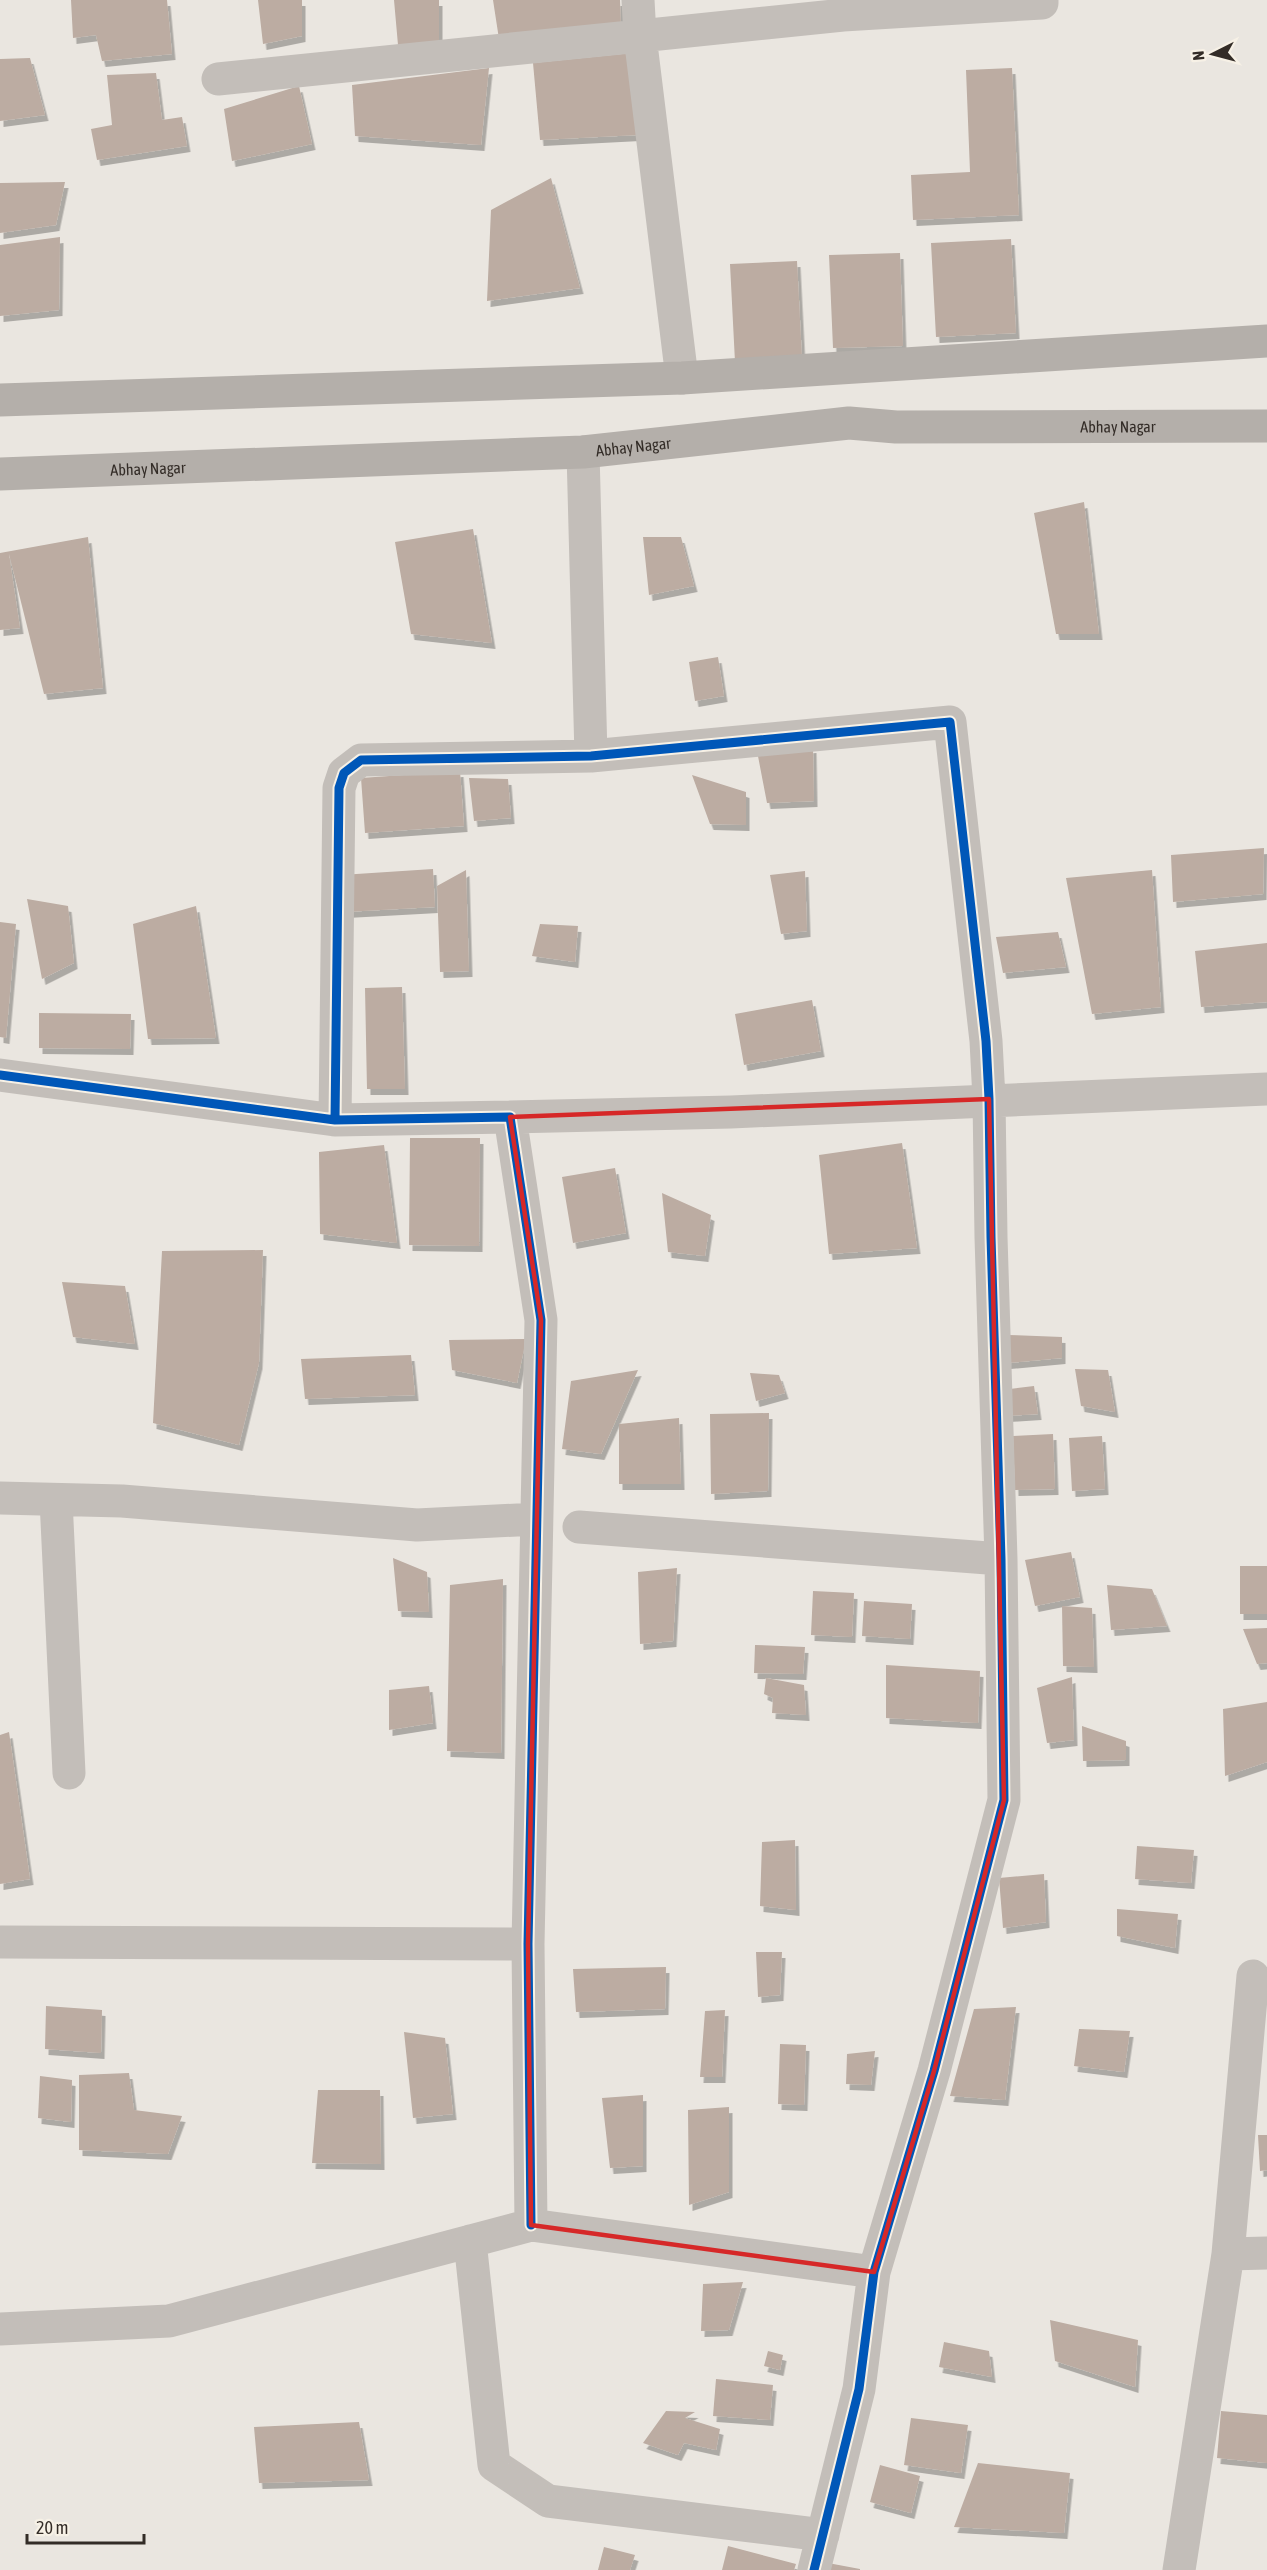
<svg xmlns="http://www.w3.org/2000/svg" width="1267" height="2570" viewBox="0 0 1267 2570" font-family="'Asap Condensed',sans-serif">
	<style>
		.building { fill: #bcaca2; filter: url(#shadow) }
		.lines { fill: none; stroke-linecap: round; stroke-linejoin: round }
		.minor { stroke: #c3beb9; stroke-width: 33 }
		.secondary { stroke: #b4afaa; stroke-width: 33 }
		.cycleway-casing { stroke: #f7f1e6; stroke-width: 13 }
		.cycleway { stroke: #0057b8; stroke-width: 9 }
		.marked { fill: none; stroke: #d62828; stroke-width: 4.5; stroke-linejoin: round }
		.labels { text-anchor: middle; dominant-baseline: central; stroke-width: 5; stroke-linejoin: round; paint-order: stroke }
		.street-label { font-size: 16px; fill: #332c27; stroke: #f7f1e6 }
	</style>
	<defs>
		<filter id="shadow"><feDropShadow dx="3.5" dy="6" stdDeviation="0" flood-color="#0004"/></filter>
	</defs>
	<rect width="100%" height="100%" fill="#eae6e0"/>
	<path class="building" d="M 71,0 L 167,0 L 172,54 L 102,61 L 96,35 L 73,38 Z
		M 258,0 L 302,0 L 302,36 L 263,44 Z
		M 394,0 L 439,0 L 439,41 L 398,45 Z
		M 493,0 L 620,0 L 621,28 L 499,39 Z
		M 632,53 L 637,135 L 540,140 L 533,63 Z
		M 30,58 L 45,115 L 0,121 L 0,59 Z
		M 489,68 L 481,145 L 355,136 L 352,85 Z
		M 1012,68 L 1019,215 L 913,220 L 911,175 L 970,172 L 966,70 Z
		M 156,73 L 162,120 L 182,117 L 187,146 L 97,160 L 91,129 L 112,125 L 107,75 Z
		M 299,86 L 312,144 L 232,161 L 224,109 Z
		M 551,178 L 580,288 L 487,301 L 491,210 Z
		M 65,182 L 56,225 L 0,233 L 0,183 Z
		M 60,237 L 59,310 L 0,316 L 0,245 Z
		M 1011,239 L 1016,333 L 936,337 L 931,243 Z
		M 900,253 L 903,346 L 833,348 L 829,255 Z
		M 797,261 L 802,359 L 735,362 L 730,264 Z
		M 1084,502 L 1099,634 L 1056,634 L 1034,513 Z
		M 473,529 L 492,643 L 411,634 L 395,542 Z
		M 88,537 L 103,688 L 44,694 L 9,554 L 20,628 L 0,630 L 0,553 Z
		M 643,537 L 681,537 L 694,586 L 649,595 Z
		M 718,657 L 724,696 L 695,701 L 689,662 Z
		M 813,747 L 814,801 L 767,803 L 757,751 Z
		M 460,771 L 464,826 L 365,833 L 361,778 Z
		M 692,775 L 746,792 L 746,825 L 710,824 Z
		M 469,778 L 508,779 L 511,818 L 474,821 Z
		M 1264,848 L 1263,894 L 1173,902 L 1171,855 Z
		M 433,869 L 435,907 L 344,912 L 341,875 Z
		M 466,870 L 469,971 L 440,972 L 437,886 Z
		M 1152,870 L 1161,1007 L 1092,1014 L 1066,878 Z
		M 805,871 L 807,931 L 781,934 L 770,875 Z
		M 27,899 L 68,906 L 74,963 L 42,979 Z
		M 196,906 L 216,1038 L 148,1039 L 133,924 Z
		M 0,922 L 16,924 L 6,1038 L 0,1037 Z
		M 540,924 L 578,926 L 575,962 L 532,956 Z
		M 1058,932 L 1066,967 L 1003,973 L 996,937 Z
		M 1267,943 L 1267,1002 L 1201,1007 L 1195,951 Z
		M 402,987 L 405,1089 L 367,1089 L 365,988 Z
		M 812,1000 L 821,1051 L 744,1065 L 735,1014 Z
		M 39,1013 L 131,1014 L 130,1049 L 39,1048 Z
		M 410,1138 L 480,1138 L 479,1246 L 409,1245 Z
		M 902,1143 L 917,1248 L 829,1254 L 819,1155 Z
		M 384,1145 L 397,1243 L 320,1234 L 319,1152 Z
		M 615,1168 L 626,1233 L 573,1243 L 562,1177 Z
		M 662,1193 L 711,1215 L 705,1256 L 668,1252 Z
		M 263,1250 L 259,1363 L 239,1445 L 153,1423 L 162,1251 Z
		M 62,1282 L 125,1286 L 135,1344 L 73,1337 Z
		M 1008,1335 L 1062,1337 L 1062,1358 L 1007,1363 Z
		M 526,1339 L 517,1383 L 452,1370 L 449,1340 Z
		M 411,1355 L 415,1395 L 305,1399 L 301,1359 Z
		M 1075,1369 L 1108,1370 L 1115,1412 L 1081,1406 Z
		M 638,1370 L 601,1454 L 562,1449 L 571,1381 Z
		M 750,1373 L 779,1375 L 785,1393 L 756,1401 Z
		M 1034,1386 L 1038,1414 L 1006,1416 L 1001,1390 Z
		M 769,1413 L 768,1491 L 711,1494 L 710,1414 Z
		M 679,1418 L 681,1484 L 619,1484 L 619,1424 Z
		M 1053,1434 L 1055,1489 L 1015,1490 L 1013,1436 Z
		M 1102,1436 L 1105,1489 L 1072,1491 L 1069,1438 Z
		M 1071,1552 L 1080,1597 L 1035,1606 L 1025,1560 Z
		M 393,1558 L 427,1572 L 429,1612 L 398,1611 Z
		M 1240,1566 L 1267,1566 L 1267,1614 L 1240,1614 Z
		M 677,1568 L 673,1641 L 640,1644 L 638,1572 Z
		M 503,1579 L 501,1753 L 447,1751 L 450,1585 Z
		M 1107,1585 L 1152,1589 L 1167,1626 L 1111,1630 Z
		M 813,1591 L 854,1593 L 852,1637 L 811,1635 Z
		M 864,1601 L 912,1604 L 910,1639 L 862,1636 Z
		M 1062,1606 L 1092,1608 L 1094,1667 L 1063,1666 Z
		M 1267,1628 L 1267,1663 L 1257,1664 L 1243,1629 Z
		M 755,1645 L 805,1647 L 803,1674 L 754,1673 Z
		M 886,1665 L 980,1671 L 978,1723 L 886,1718 Z
		M 1072,1677 L 1074,1740 L 1047,1743 L 1037,1688 Z
		M 766,1678 L 804,1685 L 806,1715 L 772,1713 L 773,1698 L 764,1694 Z
		M 429,1686 L 433,1723 L 389,1730 L 389,1690 Z
		M 1267,1702 L 1267,1762 L 1225,1776 L 1223,1709 Z
		M 1082,1726 L 1126,1741 L 1126,1760 L 1083,1761 Z
		M 9,1732 L 30,1879 L 0,1884 L 0,1735 Z
		M 795,1840 L 796,1910 L 760,1906 L 762,1842 Z
		M 1137,1846 L 1194,1850 L 1191,1883 L 1135,1879 Z
		M 1044,1874 L 1046,1922 L 1003,1928 L 999,1878 Z
		M 1117,1909 L 1178,1914 L 1175,1948 L 1117,1936 Z
		M 756,1952 L 782,1952 L 780,1995 L 758,1997 Z
		M 666,1967 L 665,2009 L 576,2012 L 573,1969 Z
		M 46,2006 L 102,2010 L 101,2053 L 45,2049 Z
		M 1016,2007 L 1005,2100 L 950,2096 L 974,2009 Z
		M 725,2010 L 722,2077 L 700,2077 L 705,2011 Z
		M 1079,2029 L 1130,2031 L 1124,2072 L 1074,2066 Z
		M 404,2032 L 445,2038 L 453,2114 L 413,2118 Z
		M 780,2044 L 806,2045 L 804,2105 L 778,2104 Z
		M 875,2051 L 871,2085 L 846,2084 L 847,2054 Z
		M 129,2073 L 134,2110 L 182,2116 L 168,2154 L 79,2150 L 79,2075 Z
		M 40,2076 L 72,2080 L 71,2122 L 38,2118 Z
		M 318,2090 L 380,2090 L 381,2164 L 312,2163 Z
		M 643,2095 L 643,2166 L 610,2168 L 602,2098 Z
		M 729,2107 L 729,2192 L 689,2205 L 688,2110 Z
		M 1258,2135 L 1267,2135 L 1267,2170 L 1260,2171 Z
		M 743,2282 L 729,2330 L 701,2331 L 703,2284 Z
		M 1050,2320 L 1138,2340 L 1135,2387 L 1055,2361 Z
		M 944,2342 L 989,2351 L 992,2377 L 939,2367 Z
		M 768,2351 L 783,2355 L 780,2370 L 764,2366 Z
		M 716,2379 L 773,2385 L 770,2420 L 713,2416 Z
		M 666,2411 L 695,2412 L 685,2418 L 720,2429 L 716,2450 L 684,2443 L 678,2455 L 643,2443 Z
		M 1221,2411 L 1267,2415 L 1267,2463 L 1217,2458 Z
		M 911,2418 L 968,2425 L 961,2473 L 904,2465 Z
		M 359,2422 L 369,2480 L 259,2483 L 254,2427 Z
		M 978,2463 L 1070,2473 L 1064,2533 L 954,2527 Z
		M 880,2465 L 920,2476 L 911,2513 L 870,2502 Z
		M 728,2546 L 796,2564 L 794,2570 L 722,2570 Z
		M 604,2547 L 635,2555 L 630,2570 L 598,2570 Z
		M 828,2563 L 860,2569 L 860,2570 L 827,2570 Z"/>
	<g class="lines">
		<path class="minor" d="M 638,0 L 640,36 L 843,15 L 1042,3 L 1042,0
			M 218,79 L 640,36 L 682,378
			M 583,452 L 591,756
			M 0,1075 L 335,1120 L 510,1117 L 541,1320 L 528,1944 L 531,2225
			M 510,1117 L 731,1112 L 1267,1089
			M 335,1120 L 339,788 L 344,773 L 361,760 L 591,756 L 950,722 L 986,1041 L 989,1099 L 991,1237 L 1001,1559 L 1004,1800 L 934,2071 L 874,2272 L 859,2389 L 814,2570
			M 0,1498 L 122,1501 L 417,1525 L 536,1519
			M 56,1500 L 69,1773
			M 579,1527 L 1001,1559
			M 0,1942 L 528,1944
			M 470,2241 L 494,2465 L 548,2501 L 823,2535
			M 1228,2254 L 1267,2253
			M 0,2329 L 169,2321 L 531,2225 L 874,2272
			M 1179,2570 L 1228,2254 L 1253,1976"/>
		<g class="secondary">
			<path d="M 0,400 L 682,378 L 1267,341"/>
			<path id="s1" d="M 0,474 L 583,452 L 849,423 L 896,427 L 1267,426"/>
		</g>
		<defs>
			<path id="cycleway" d="M 0,1075 L 335,1120 L 510,1117 L 541,1320 L 528,1944 L 531,2225
				M 335,1120 L 339,788 L 344,773 L 361,760 L 591,756 L 950,722 L 986,1041 L 989,1099 L 991,1237 L 1001,1559 L 1004,1800 L 934,2071 L 874,2272 L 859,2389 L 814,2570"/>
		</defs>
		<use href="#cycleway" class="cycleway-casing"/>
		<use href="#cycleway" class="cycleway"/>
	</g>
	<path class="marked" d="M 989,1099 L 1004,1800 L 934,2071 L 874,2272 L 531,2225 L 528,1944 L 541,1320 L 510,1117 Z"/>
	<g class="labels">
		<g class="street-label">
			<text stroke="none"><textPath href="#s1" startOffset="1120">Abhay Nagar</textPath></text>
			<text stroke="none"><textPath href="#s1" startOffset="634">Abhay Nagar</textPath></text>
			<text stroke="none"><textPath href="#s1" startOffset="148">Abhay Nagar</textPath></text>
		</g>
	</g>
	<g transform="translate(1213 54) rotate(264)" stroke="#f7f1e6" stroke-width="4.5" paint-order="stroke">
	<path d="M0-4.5L10 22L0 15L-10 22Z" fill="#332c27"/>
	<text y="-9" font-size="16" font-weight="bold" text-anchor="middle" fill="#332c27">N</text>
	</g>
	<path d="M27 2534v9h117v-9" fill="none" stroke="#332c27" stroke-width="3"/>
	<text x="36" y="2534" font-size="18" fill="#332c27" stroke="#f7f1e6" stroke-width="4.5" paint-order="stroke">20 m</text>
</svg>
